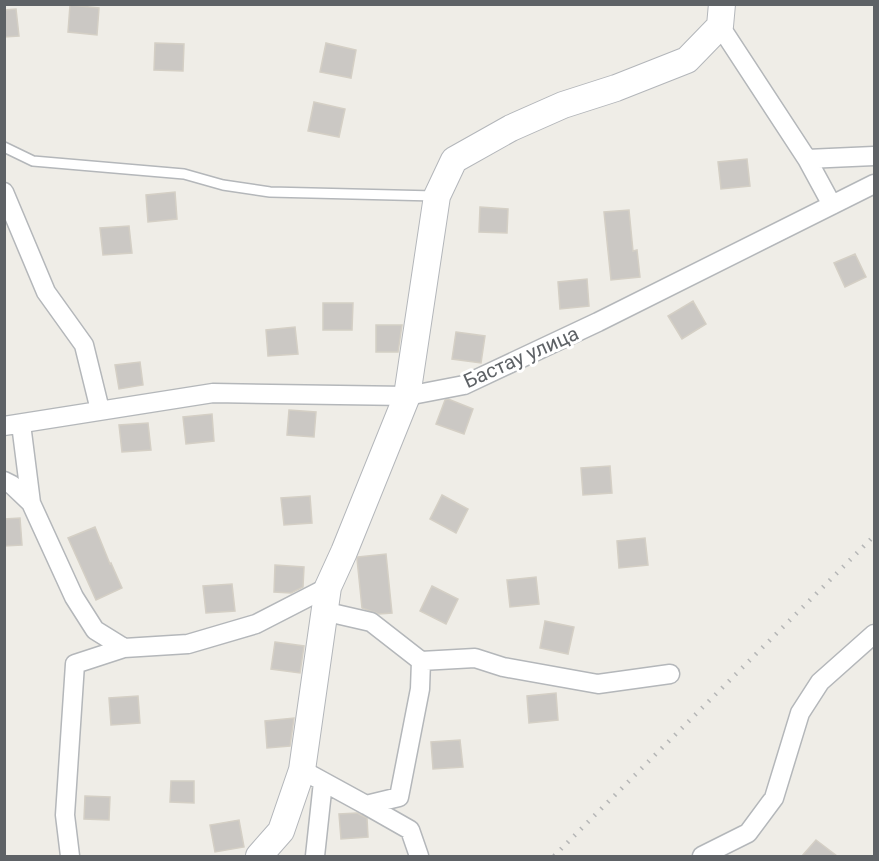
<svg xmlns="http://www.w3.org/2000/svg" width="879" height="861" viewBox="0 0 879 861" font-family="Roboto,sans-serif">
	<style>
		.building { fill: #cbc8c4; stroke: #d4cfc5; stroke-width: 1.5 }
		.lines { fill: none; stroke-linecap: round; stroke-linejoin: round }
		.lane-casing { stroke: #b4b7ba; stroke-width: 12 }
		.street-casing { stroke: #b4b7ba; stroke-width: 21 }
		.secondary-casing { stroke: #b3b6ba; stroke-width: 28 }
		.lane { stroke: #fff; stroke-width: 9 }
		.street { stroke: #fff; stroke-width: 18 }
		.secondary { stroke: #fff; stroke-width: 26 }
		.rail { stroke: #b5b6b6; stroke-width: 4.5; stroke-dasharray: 1.5 8; stroke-linecap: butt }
		.labels { text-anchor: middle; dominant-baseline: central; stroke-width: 6; stroke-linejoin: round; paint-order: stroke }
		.street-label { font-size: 20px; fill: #5e6266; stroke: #fff }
	</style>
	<rect width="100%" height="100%" fill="#efede7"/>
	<path class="building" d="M 70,5 L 99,8 L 97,35 L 68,32 Z
		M 16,9 L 19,36 L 4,37 L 4,10 Z
		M 155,43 L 184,44 L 183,71 L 154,70 Z
		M 326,43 L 356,50 L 351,78 L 320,72 Z
		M 314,102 L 345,109 L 339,137 L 308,131 Z
		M 747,159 L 750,186 L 721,189 L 718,162 Z
		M 175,192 L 177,219 L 148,222 L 146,195 Z
		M 480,207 L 508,209 L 507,233 L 479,232 Z
		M 629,210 L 633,251 L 637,250 L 640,277 L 611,280 L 604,212 Z
		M 129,226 L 132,253 L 103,255 L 100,228 Z
		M 855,254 L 866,277 L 845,287 L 834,263 Z
		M 587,279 L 589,306 L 560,309 L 558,282 Z
		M 693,301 L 706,324 L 682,339 L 668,316 Z
		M 323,303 L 353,303 L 352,330 L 323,330 Z
		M 376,325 L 402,325 L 398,352 L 376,352 Z
		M 295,327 L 298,354 L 268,356 L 266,330 Z
		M 456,332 L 485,336 L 481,363 L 452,359 Z
		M 140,362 L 143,385 L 119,389 L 115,365 Z
		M 448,399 L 473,409 L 464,434 L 436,424 L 445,400 Z
		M 289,410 L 316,412 L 314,437 L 287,435 Z
		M 212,414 L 214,441 L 186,444 L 183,417 Z
		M 148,423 L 151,450 L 122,452 L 119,425 Z
		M 610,466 L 612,493 L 583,495 L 581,468 Z
		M 442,495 L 468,509 L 456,533 L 430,519 Z
		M 310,496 L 312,523 L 284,525 L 281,498 Z
		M 20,518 L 22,545 L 4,546 L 4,519 Z
		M 95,527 L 110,564 L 111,563 L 122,588 L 96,600 L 68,538 Z
		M 645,538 L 648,565 L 619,568 L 617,541 Z
		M 386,554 L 392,613 L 379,614 L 362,608 L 357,559 L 358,557 Z
		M 275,565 L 304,567 L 303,587 L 291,593 L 274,592 Z
		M 536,577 L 539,604 L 510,607 L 507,580 Z
		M 232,584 L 235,611 L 206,613 L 203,586 Z
		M 432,586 L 458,599 L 446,624 L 420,611 Z
		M 545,621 L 574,627 L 568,654 L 540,648 Z
		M 275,642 L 304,646 L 300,673 L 271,669 Z
		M 556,693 L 558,720 L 529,723 L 527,696 Z
		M 138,696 L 140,723 L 111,725 L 109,698 Z
		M 294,718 L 290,746 L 267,748 L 265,721 Z
		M 460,740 L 463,767 L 433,769 L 431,742 Z
		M 171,781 L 194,781 L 194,803 L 170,802 Z
		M 85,796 L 110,797 L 109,820 L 84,819 Z
		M 357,813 L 367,818 L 368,837 L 341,839 L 339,814 Z
		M 239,820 L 244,847 L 215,852 L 210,825 Z
		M 816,840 L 837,856 L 802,856 Z"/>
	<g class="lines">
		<defs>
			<path id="lane" d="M 4,147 L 33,161 L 184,174 L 223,185 L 270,192 L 435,196"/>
			<path id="street" d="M 720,26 L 807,159 L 874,156
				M 807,159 L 832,205
				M 4,192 L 46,292 L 84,345 L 100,410
				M 21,424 L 31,503 L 74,597 L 95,630 L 124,648 L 188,644 L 256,624 L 328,587
				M 4,426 L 213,393 L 407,396 L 464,385 L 598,322 L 874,184
				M 4,481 L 12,485 L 31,503
				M 323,611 L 371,622 L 421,661 L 475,658 L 503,667 L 598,684 L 670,674
				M 302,770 L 366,805 L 399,797 L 420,689 L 421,661
				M 366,805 L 410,830 L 419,856
				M 70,856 L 65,815 L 75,664 L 124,648
				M 315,856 L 323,782
				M 702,856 L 748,833 L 774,798 L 800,713 L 820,682 L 874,634"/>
			<path id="secondary" d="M 259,856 L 281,831 L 302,770 L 328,587 L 344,552 L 407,396 L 437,196 L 454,160 L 511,128 L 563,105 L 616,88 L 687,60 L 720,26 L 722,4"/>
		</defs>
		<use href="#lane" class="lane-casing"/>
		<use href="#street" class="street-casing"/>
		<use href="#secondary" class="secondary-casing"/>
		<use href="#lane" class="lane"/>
		<use href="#street" class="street"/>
		<use href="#secondary" class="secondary"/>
		<path class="rail" d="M 554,856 L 874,536"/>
	</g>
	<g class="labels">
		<g class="street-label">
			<text transform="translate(521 357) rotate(-24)">Бастау улица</text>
		</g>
	</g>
	<rect width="879" height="861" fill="none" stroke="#5e6266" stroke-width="12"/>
</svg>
